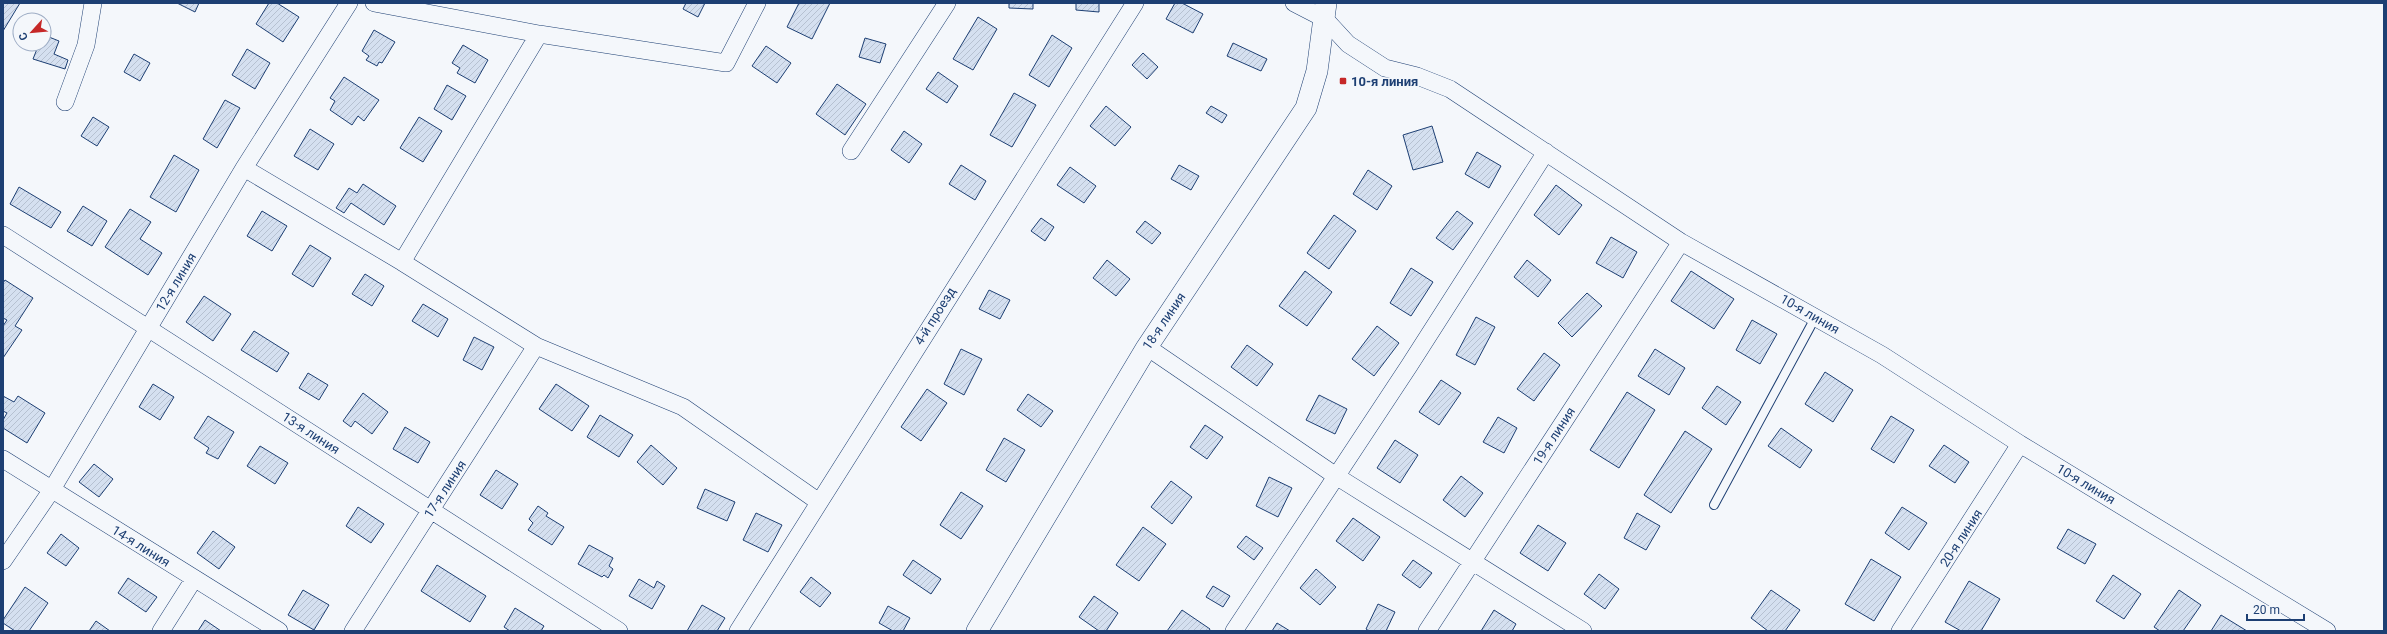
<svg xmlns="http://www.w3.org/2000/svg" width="2387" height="634" viewBox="0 0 2387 634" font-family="Roboto,sans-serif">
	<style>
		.building { fill: url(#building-hatch); stroke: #1d3f73 }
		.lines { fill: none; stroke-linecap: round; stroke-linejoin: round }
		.service-casing { stroke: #1d3f73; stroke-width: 10 }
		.minor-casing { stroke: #1d3f73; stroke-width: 18 }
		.tertiary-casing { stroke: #1d3f73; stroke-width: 22 }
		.service { stroke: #f4f7fb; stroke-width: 8 }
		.minor { stroke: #f4f7fb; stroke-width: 17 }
		.tertiary { stroke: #f4f7fb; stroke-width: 21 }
		.poi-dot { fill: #c62828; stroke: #f4f7fb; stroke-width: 1.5 }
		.labels { text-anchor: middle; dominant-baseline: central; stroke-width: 3; stroke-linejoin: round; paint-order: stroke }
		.poi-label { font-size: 13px; font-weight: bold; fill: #1d3f73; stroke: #f4f7fb; text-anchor: start }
		.street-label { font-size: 13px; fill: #1d3f73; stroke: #f4f7fb }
	</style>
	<defs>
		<pattern id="building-hatch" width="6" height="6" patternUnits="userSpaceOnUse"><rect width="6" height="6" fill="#d5e0f0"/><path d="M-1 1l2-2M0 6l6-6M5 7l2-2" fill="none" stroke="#b6c1d1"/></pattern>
	</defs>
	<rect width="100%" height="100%" fill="#f4f7fb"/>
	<path class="building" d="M 3,3 L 20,3 L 3,31 Z
		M 177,3 L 199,3 L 195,12 Z
		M 269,3 L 277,3 L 299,17 L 283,42 L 256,24 Z
		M 686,3 L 705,3 L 698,17 L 683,9 Z
		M 799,3 L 830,3 L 812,39 L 787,27 Z
		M 1009,3 L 1033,3 L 1033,9 L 1009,8 Z
		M 1076,3 L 1099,3 L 1099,12 L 1076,10 Z
		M 1175,3 L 1182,3 L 1203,14 L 1193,33 L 1166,19 Z
		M 978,17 L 997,29 L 973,70 L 953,59 Z
		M 374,30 L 395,42 L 382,63 L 379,62 L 377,66 L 366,60 L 369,56 L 362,51 Z
		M 44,35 L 59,41 L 54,54 L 68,60 L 65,69 L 33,59 L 39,44 L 44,44 Z
		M 1052,35 L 1072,48 L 1049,87 L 1029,75 Z
		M 865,38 L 886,44 L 880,63 L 859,57 Z
		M 1233,43 L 1267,59 L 1261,71 L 1227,56 Z
		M 463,45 L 488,60 L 475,83 L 457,73 L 460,68 L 452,63 Z
		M 766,46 L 791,63 L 777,83 L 752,66 Z
		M 247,49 L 270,63 L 255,89 L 232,75 Z
		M 1143,53 L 1158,67 L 1147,79 L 1132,65 Z
		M 134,54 L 150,63 L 140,81 L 124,72 Z
		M 938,72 L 958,86 L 947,103 L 926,89 Z
		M 344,77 L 379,100 L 364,121 L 358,116 L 352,125 L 330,110 L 335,101 L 330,98 Z
		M 837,84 L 866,104 L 845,135 L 816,114 Z
		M 447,85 L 466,96 L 452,120 L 434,109 Z
		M 1014,93 L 1036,105 L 1012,147 L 990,135 Z
		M 225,100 L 240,108 L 217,148 L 203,139 Z
		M 1106,106 L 1131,127 L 1115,146 L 1090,126 Z
		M 1211,106 L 1227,115 L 1222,123 L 1206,113 Z
		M 93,117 L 109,127 L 97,146 L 81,136 Z
		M 419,117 L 442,131 L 423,162 L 400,148 Z
		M 1432,126 L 1443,162 L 1413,170 L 1403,135 Z
		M 310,129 L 334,144 L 318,170 L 294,156 Z
		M 904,131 L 922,144 L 909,163 L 891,150 Z
		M 1477,152 L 1501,166 L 1489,188 L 1465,174 Z
		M 174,155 L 199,170 L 176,212 L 150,197 Z
		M 961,165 L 986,181 L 975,200 L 949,184 Z
		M 1179,165 L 1199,176 L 1191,190 L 1171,179 Z
		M 1070,167 L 1096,186 L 1084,203 L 1057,185 Z
		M 1368,170 L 1392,186 L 1377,210 L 1353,194 Z
		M 363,184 L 396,206 L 384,225 L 351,203 L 344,213 L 336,208 L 349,188 L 357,193 Z
		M 1556,185 L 1582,205 L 1559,235 L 1534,215 Z
		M 19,187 L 61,212 L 51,228 L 10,204 Z
		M 83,206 L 107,221 L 92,246 L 67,231 Z
		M 130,209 L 151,222 L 140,239 L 162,253 L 148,275 L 105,247 Z
		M 262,211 L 287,226 L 272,251 L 247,236 Z
		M 1457,211 L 1473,223 L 1453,250 L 1436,238 Z
		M 1334,215 L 1356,231 L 1329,269 L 1307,253 Z
		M 1041,218 L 1054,227 L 1045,241 L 1031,231 Z
		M 1145,221 L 1161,233 L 1152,244 L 1136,232 Z
		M 1611,237 L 1637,252 L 1623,278 L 1596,263 Z
		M 310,245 L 331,258 L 313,287 L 292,274 Z
		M 1107,260 L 1130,279 L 1116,296 L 1093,278 Z
		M 1527,260 L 1551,280 L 1538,297 L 1514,277 Z
		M 1411,268 L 1433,282 L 1411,316 L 1390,303 Z
		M 1305,271 L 1332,292 L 1307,326 L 1279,306 Z
		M 1691,271 L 1734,299 L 1714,329 L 1671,301 Z
		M 365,274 L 384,286 L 372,306 L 352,294 Z
		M 5,280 L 33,298 L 15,326 L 22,330 L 3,358 L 3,326 L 7,320 L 3,318 L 3,283 Z
		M 989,290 L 1010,300 L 1000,319 L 979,309 Z
		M 1587,293 L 1602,306 L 1572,337 L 1558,323 Z
		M 204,296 L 231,314 L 213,341 L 186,322 Z
		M 423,304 L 448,319 L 438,337 L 412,321 Z
		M 1476,317 L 1495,327 L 1475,365 L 1456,355 Z
		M 1752,320 L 1777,334 L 1760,364 L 1736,350 Z
		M 1377,326 L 1399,343 L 1374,376 L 1352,359 Z
		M 254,331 L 289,353 L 277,372 L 241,350 Z
		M 474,337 L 494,347 L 482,370 L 463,360 Z
		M 1247,345 L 1273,364 L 1257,386 L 1231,367 Z
		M 961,349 L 982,359 L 964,395 L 944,384 Z
		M 1655,349 L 1685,368 L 1669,395 L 1638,376 Z
		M 1544,353 L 1560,365 L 1534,401 L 1517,389 Z
		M 1825,372 L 1853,390 L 1833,422 L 1805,404 Z
		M 308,373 L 328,385 L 319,400 L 299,388 Z
		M 1441,380 L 1461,393 L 1439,425 L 1419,412 Z
		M 153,384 L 174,397 L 160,420 L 139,407 Z
		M 556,384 L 589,406 L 572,431 L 539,409 Z
		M 1717,386 L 1741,402 L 1726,425 L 1702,408 Z
		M 927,389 L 947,403 L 921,441 L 901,427 Z
		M 1627,392 L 1655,410 L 1619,468 L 1590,450 Z
		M 363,393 L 388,412 L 372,434 L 355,421 L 351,427 L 343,421 Z
		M 1028,394 L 1053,411 L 1041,427 L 1017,410 Z
		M 1319,395 L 1347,409 L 1335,434 L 1306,420 Z
		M 3,396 L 14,402 L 18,396 L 45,413 L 27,443 L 3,428 L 3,420 L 7,413 L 3,411 Z
		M 600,415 L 633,435 L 619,457 L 587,437 Z
		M 208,416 L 234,432 L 218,459 L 206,453 L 209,448 L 194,438 Z
		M 1891,416 L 1914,430 L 1894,463 L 1871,449 Z
		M 1498,417 L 1517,428 L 1504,453 L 1483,442 Z
		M 1205,425 L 1223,437 L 1207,459 L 1190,447 Z
		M 405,427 L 430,442 L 418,463 L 393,449 Z
		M 1781,428 L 1812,450 L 1800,468 L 1768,446 Z
		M 1685,431 L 1712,449 L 1671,513 L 1644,495 Z
		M 1004,438 L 1025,450 L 1006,482 L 986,470 Z
		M 1395,440 L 1418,455 L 1400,483 L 1377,468 Z
		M 651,445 L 677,468 L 663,485 L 637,462 Z
		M 1944,445 L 1969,462 L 1955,483 L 1929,466 Z
		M 260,446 L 288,463 L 275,484 L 247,466 Z
		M 94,464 L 113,479 L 99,497 L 79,482 Z
		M 496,470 L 518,484 L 502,509 L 480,495 Z
		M 1461,476 L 1483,493 L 1465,517 L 1443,500 Z
		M 1269,477 L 1292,488 L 1278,517 L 1256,506 Z
		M 1171,481 L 1192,497 L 1172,524 L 1151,507 Z
		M 705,489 L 735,502 L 727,521 L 697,508 Z
		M 961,492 L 983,506 L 961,539 L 940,525 Z
		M 538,506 L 548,513 L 546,516 L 564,527 L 552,545 L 528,530 L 533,523 L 529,519 Z
		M 358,507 L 384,524 L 371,543 L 346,526 Z
		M 1902,507 L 1927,523 L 1909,550 L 1885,533 Z
		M 756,513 L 782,525 L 768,552 L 743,540 Z
		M 1637,513 L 1660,526 L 1646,550 L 1624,538 Z
		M 1353,518 L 1380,537 L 1363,561 L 1336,541 Z
		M 1538,525 L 1566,543 L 1548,571 L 1520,553 Z
		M 1143,527 L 1166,544 L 1139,581 L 1116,565 Z
		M 2068,529 L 2096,544 L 2085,564 L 2057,548 Z
		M 213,531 L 235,547 L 219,569 L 197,553 Z
		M 61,534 L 79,548 L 66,566 L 47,553 Z
		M 1246,536 L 1263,548 L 1254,560 L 1237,547 Z
		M 589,545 L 613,558 L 609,566 L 613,569 L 608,578 L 604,575 L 602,577 L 578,564 Z
		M 1871,559 L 1901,577 L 1874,621 L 1845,604 Z
		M 913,560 L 941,579 L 931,594 L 903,575 Z
		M 1413,560 L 1432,573 L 1420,588 L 1402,575 Z
		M 437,565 L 486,596 L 470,622 L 421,591 Z
		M 1316,569 L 1336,587 L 1320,605 L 1300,588 Z
		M 1599,574 L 1619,589 L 1605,609 L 1584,594 Z
		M 2113,575 L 2141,594 L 2124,619 L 2096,601 Z
		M 811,577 L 831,593 L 820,607 L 800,592 Z
		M 128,578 L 157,597 L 146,612 L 118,593 Z
		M 639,579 L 654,588 L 657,581 L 665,586 L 652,609 L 629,596 Z
		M 1969,581 L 2000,599 L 1981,631 L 1961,631 L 1945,622 Z
		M 1213,586 L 1230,596 L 1223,607 L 1206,597 Z
		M 25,587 L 48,603 L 29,631 L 15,631 L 3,623 L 3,620 Z
		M 303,590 L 329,605 L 314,630 L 288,615 Z
		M 1771,590 L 1800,610 L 1785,631 L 1768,631 L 1751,618 Z
		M 2179,590 L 2201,605 L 2183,631 L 2160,631 L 2154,627 Z
		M 1094,596 L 1118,613 L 1106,631 L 1099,631 L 1079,617 Z
		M 1378,604 L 1395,612 L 1386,631 L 1369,631 L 1366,629 Z
		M 702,605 L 725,618 L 717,631 L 687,631 Z
		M 888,606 L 910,618 L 903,631 L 893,631 L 879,623 Z
		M 515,608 L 544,626 L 541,631 L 510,631 L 504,627 Z
		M 1182,610 L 1210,629 L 1209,631 L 1167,631 Z
		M 1494,610 L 1516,624 L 1512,631 L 1481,631 Z
		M 2221,615 L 2247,631 L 2211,631 Z
		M 205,620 L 221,631 L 198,631 Z
		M 96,621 L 110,631 L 89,631 Z
		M 1277,623 L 1290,631 L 1272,631 Z"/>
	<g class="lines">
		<defs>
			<path id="service" d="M 1714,505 L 1815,318"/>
			<path id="minor" d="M 374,3 L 539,34 L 726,63 L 757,3
				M 1294,3 L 1325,19 L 1348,44 L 1385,68 L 1417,76 L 1450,89 L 1681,242 L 1882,355 L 2020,444 L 2327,631
				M 65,102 L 86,45 L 93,3
				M 851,151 L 947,3
				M 244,168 L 402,262 L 536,346 L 683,407 L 819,502
				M 3,235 L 619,631
				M 402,262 L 539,34
				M 1147,347 L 1336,476 L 1583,631
				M 3,459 L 279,631
				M 3,561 L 51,491 L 244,168 L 349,3
				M 161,631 L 194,579
				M 353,631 L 536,346
				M 738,631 L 1135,3
				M 1234,631 L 1409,366 L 1546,152
				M 1427,631 L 1681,242
				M 1900,631 L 2020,444"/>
			<path id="tertiary" d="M 977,631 L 1147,347 L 1306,108 L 1317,71 L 1326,3"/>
		</defs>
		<use href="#service" class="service-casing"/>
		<use href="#minor" class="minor-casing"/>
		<use href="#tertiary" class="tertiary-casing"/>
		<use href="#service" class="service"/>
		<use href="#minor" class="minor"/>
		<use href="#tertiary" class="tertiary"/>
	</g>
	<rect class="poi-dot" x="1339" y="77" width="8" height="8" rx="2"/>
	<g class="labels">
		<g class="poi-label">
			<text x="1351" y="81">10-я линия</text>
		</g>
		<g class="street-label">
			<text transform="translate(176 282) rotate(-59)">12-я линия</text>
			<text transform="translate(1810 314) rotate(30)">10-я линия</text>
			<text transform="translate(935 316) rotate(-58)">4-й проезд</text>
			<text transform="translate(1164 321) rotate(-56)">18-я линия</text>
			<text transform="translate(311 433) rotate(33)">13-я линия</text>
			<text transform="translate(1554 436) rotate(-57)">19-я линия</text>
			<text transform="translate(2086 484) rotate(31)">10-я линия</text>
			<text transform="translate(445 489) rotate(-57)">17-я линия</text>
			<text transform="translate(1961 538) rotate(-57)">20-я линия</text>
			<text transform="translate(141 546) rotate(32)">14-я линия</text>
		</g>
	</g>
	<rect width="2387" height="634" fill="none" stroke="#1d3f73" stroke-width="8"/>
	<g transform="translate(32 32) rotate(243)"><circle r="19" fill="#f4f7fb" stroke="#9eadc5"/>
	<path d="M0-3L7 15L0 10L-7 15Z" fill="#c62828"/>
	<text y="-6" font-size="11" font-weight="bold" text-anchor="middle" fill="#1d3f73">С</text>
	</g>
	<path d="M2247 614v6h57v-6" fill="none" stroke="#1d3f73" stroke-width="2"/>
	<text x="2253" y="614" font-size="12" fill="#1d3f73" stroke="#f4f7fb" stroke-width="3" paint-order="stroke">20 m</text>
</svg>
